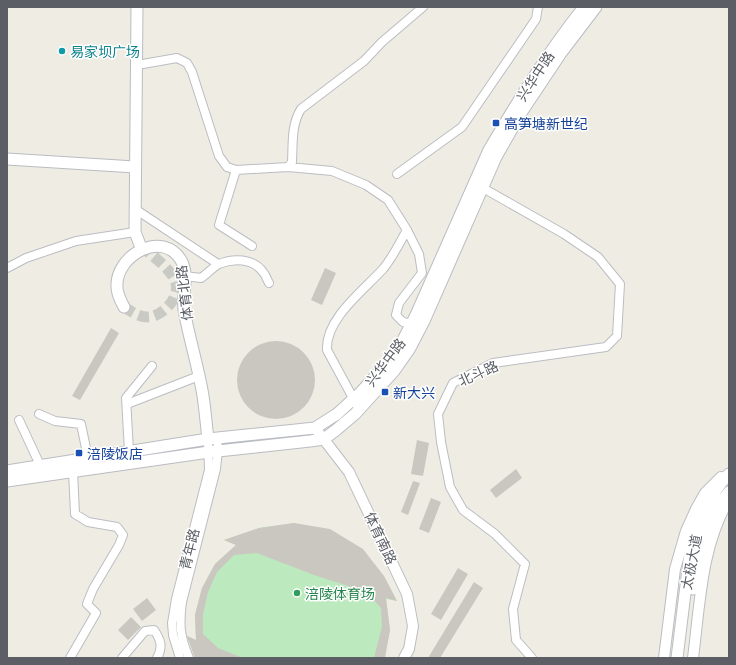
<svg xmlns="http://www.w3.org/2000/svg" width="736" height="665" viewBox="0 0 736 665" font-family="Manrope,'Noto Sans SC',sans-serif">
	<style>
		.green { fill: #bde9be }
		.building { fill: #cac6c0 }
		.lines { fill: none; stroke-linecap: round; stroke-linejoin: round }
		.secondary-tunnel { stroke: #cacac4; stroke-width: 11; stroke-dasharray: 11 5.5; stroke-linecap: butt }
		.minor-casing { stroke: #bbbdc3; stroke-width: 10 }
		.tertiary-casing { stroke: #bbbdc3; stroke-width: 12 }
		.secondary-casing { stroke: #b9bcc3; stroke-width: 13 }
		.minor { stroke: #fff; stroke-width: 8 }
		.tertiary { stroke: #fff; stroke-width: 10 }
		.secondary { stroke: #fff; stroke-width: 11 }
		.culture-dot { fill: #0f9aa8; stroke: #fff; stroke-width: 1.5 }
		.transit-dot { fill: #1a4fb4; stroke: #fff; stroke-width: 1.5 }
		.leisure-dot { fill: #2e9e5b; stroke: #fff; stroke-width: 1.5 }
		.labels { text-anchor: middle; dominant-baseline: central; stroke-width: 3; stroke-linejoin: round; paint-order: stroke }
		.culture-label { font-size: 14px; fill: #0d838f; stroke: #fff; text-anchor: start }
		.street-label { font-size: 14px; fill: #5b5f65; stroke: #fff }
		.transit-label { font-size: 14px; fill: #164399; stroke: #fff; text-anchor: start }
		.leisure-label { font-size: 14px; fill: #27864d; stroke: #fff; text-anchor: start }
	</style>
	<rect width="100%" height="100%" fill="#efede3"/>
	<path class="green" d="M 294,523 L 384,576 L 397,601 L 386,599 L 390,630 L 384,658 L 195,658 L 187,636 L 196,640 L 195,615 L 202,588 L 215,564 L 236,545 L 224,540 L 259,528 Z"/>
	<path class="building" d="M 325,268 L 336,273 L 322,305 L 311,300 Z
		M 111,328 L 119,333 L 80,400 L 72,396 Z
		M237 380a39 39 0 1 1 78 0a39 39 0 1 1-78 0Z
		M 417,440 L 429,443 L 423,476 L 411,474 Z
		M 516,469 L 522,478 L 496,498 L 490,490 Z
		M 413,481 L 420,483 L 408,515 L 401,512 Z
		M 431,498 L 441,502 L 429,533 L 419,529 Z
		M 294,523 L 330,529 L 363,549 L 384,576 L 397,601 L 386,598 L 390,630 L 385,658 L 374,658 L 382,627 L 381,608 L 367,592 L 314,575 L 257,553 L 234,555 L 217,572 L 208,592 L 203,614 L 203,634 L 218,648 L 243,658 L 195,658 L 187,636 L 196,640 L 195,615 L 202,588 L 215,564 L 236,545 L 224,540 L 259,528 Z
		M 458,568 L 468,574 L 441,620 L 431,614 Z
		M 474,582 L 483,588 L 440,658 L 428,658 Z
		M 147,598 L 156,610 L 142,621 L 133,609 Z
		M 131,617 L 141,627 L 128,640 L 118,630 Z"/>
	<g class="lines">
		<path class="secondary-tunnel" d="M 124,307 C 132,312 140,318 150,317 C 166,314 183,294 174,278 C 166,265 151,255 140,245"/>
		<defs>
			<path id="minor" d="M 137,65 L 177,58 L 187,63 L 192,72 L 219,156 L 227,167 L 236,170 L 288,167 L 292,162 C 293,144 291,125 301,109 L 364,61 L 382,42 L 423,7
				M 288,167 L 332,171 L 366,185 L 388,200 L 407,230 L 419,254 L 422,273 L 399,303 L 396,315 L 403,322 L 416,325
				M 236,170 L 219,225 L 252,246
				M 397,174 L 462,127 L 536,19 L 538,7
				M 483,188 L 564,234 L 598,257 L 620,284 L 617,336 L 606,347 L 493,363 L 453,383 L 438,414 L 441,442 L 450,487 L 463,510 L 495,534 L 525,564 L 513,609 L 516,640 L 532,658
				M 135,209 L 218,264
				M 7,268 L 26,258 L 76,241 L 135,232
				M 185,276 L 201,278 C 207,274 213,267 219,264 C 233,258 253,258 263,272 C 266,275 267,280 269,283
				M 127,404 L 199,376
				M 359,409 L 327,350 C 325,319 364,290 383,269 C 393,257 400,242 407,230
				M 39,414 L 55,421 L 81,424 L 88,458
				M 19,420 L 40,465
				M 129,451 L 126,398 L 152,366
				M 70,658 L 96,613 L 87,604 L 93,589 L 119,545 L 123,535 L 117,527 L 88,522 L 75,514 L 73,471
				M 122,658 L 145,631 L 154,630 C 161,640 163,647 157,658
				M 180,658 L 173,635 L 172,623 L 176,599 L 209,470 L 208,439
				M 189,658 C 180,636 179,626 182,602 L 216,469 L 218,450 L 217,438"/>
			<path id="tertiary" d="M 315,428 L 349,472 L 407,594 L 413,626 L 409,649 L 404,658
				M 664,658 L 675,569 L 686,531 L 696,509 L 705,493 L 721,477
				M 693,658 C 700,604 701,547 729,499"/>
			<path id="secondary" d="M 137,7 L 135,232 L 140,245
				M 7,159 L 135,167
				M 124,307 C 121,301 117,295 117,287 C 115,255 164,228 182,262 C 189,277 182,294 184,310 C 189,337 197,363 202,390 C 205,406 206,423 208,439
				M 7,471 L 208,439 L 315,428 L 337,414 L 361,392 L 383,368 L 403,340 L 416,315 L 489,150 C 518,101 548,52 584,7
				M 7,481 L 209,452 L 310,441 L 324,439 L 336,430 L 355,414 L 394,371 L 410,348 L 424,321 L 496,157 L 521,113 L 561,53 L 596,7
				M 693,589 L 701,544 L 711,514 L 729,492
				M 677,658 L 690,553 C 698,524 708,495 729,474"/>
		</defs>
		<use href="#minor" class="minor-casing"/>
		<use href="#tertiary" class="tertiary-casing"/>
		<use href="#secondary" class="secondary-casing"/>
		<use href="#minor" class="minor"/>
		<use href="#tertiary" class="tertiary"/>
		<use href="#secondary" class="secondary"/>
	</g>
	<circle class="culture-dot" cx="62" cy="51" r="4"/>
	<g class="transit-dot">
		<rect x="492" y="119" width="8" height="8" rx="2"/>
		<rect x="381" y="388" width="8" height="8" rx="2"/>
		<rect x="75" y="449" width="8" height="8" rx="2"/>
	</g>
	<circle class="leisure-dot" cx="297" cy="593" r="4"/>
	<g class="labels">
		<g class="culture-label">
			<text x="70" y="51">易家坝广场</text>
		</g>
		<g class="street-label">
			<text transform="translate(535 76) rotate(-57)">兴华中路</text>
			<text transform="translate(184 293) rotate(-97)">体育北路</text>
			<text transform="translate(385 362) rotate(-53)">兴华中路</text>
			<text transform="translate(478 373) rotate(-24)">北斗路</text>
			<text transform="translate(381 538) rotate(65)">体育南路</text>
			<text transform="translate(189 549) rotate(-76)">青年路</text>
			<text transform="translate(691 562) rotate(-79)">太极大道</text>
		</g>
		<g class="transit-label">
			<text x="504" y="123">高笋塘新世纪</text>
			<text x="393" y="392">新大兴</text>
			<text x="87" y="453">涪陵饭店</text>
		</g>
		<g class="leisure-label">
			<text x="305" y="593">涪陵体育场</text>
		</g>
	</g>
	<rect width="736" height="665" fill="none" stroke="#5b5f65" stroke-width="16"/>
</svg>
